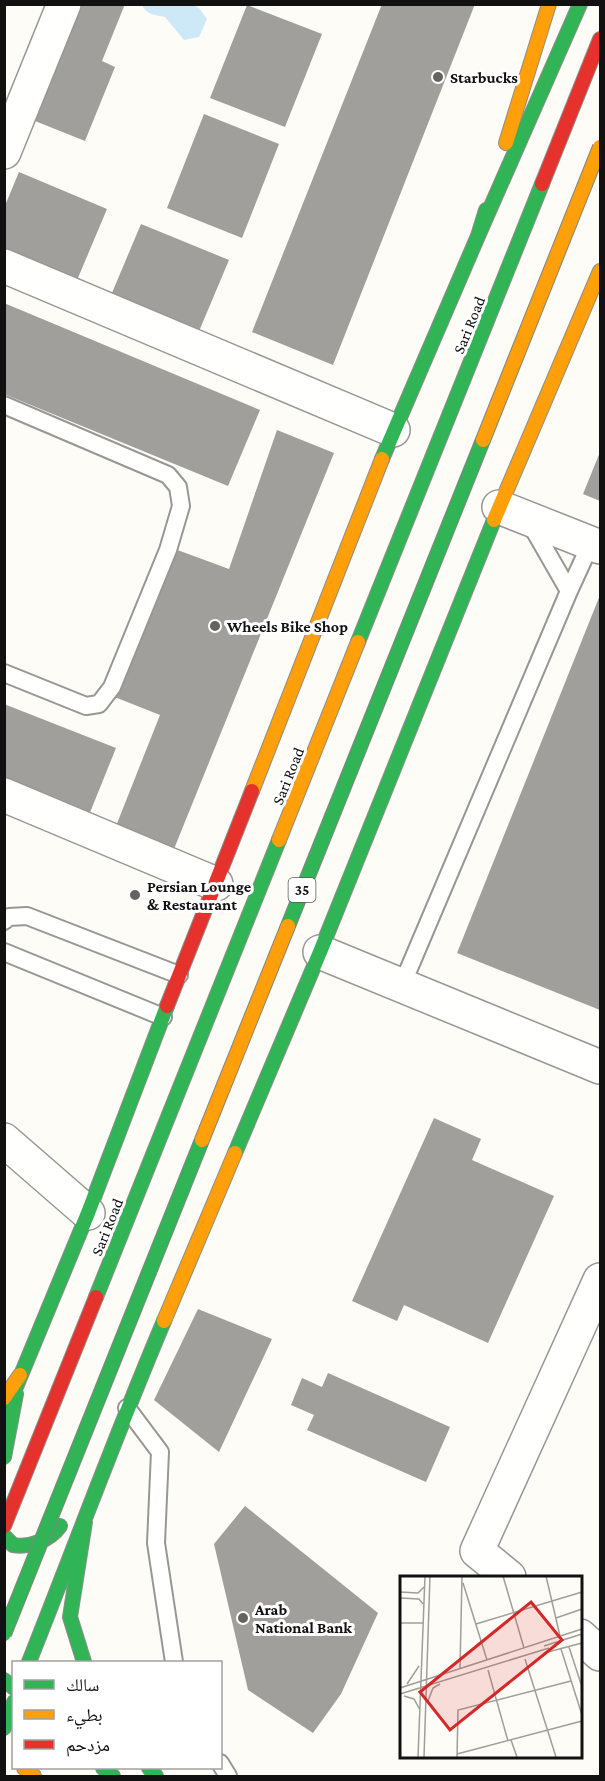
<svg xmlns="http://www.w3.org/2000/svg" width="605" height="1781" viewBox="0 0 605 1781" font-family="'Crimson Pro','Noto Naskh Arabic',serif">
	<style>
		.water { fill: #cde8f7 }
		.building { fill: #a19f9c }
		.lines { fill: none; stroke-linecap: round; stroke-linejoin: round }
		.lane-casing { stroke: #979795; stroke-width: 20 }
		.street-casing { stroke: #979795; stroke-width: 36 }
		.fast-casing { stroke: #8e8d8b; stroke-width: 16 }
		.slow-casing { stroke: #8e8d8b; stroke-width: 16 }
		.jam-casing { stroke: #8e8d8b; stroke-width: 16 }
		.lane { stroke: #fffffe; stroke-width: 16 }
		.street { stroke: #fffffe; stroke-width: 33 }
		.fast { stroke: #30b455; stroke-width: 14 }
		.slow { stroke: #ff9f0a; stroke-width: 14 }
		.jam { stroke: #e5322d; stroke-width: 14 }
		.fast-bridge-casing { stroke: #858482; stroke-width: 16; stroke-linecap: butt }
		.slow-bridge-casing { stroke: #858482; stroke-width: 16; stroke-linecap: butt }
		.fast-bridge { stroke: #30b455; stroke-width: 14 }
		.slow-bridge { stroke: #ff9f0a; stroke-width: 14 }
		.poi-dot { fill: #646362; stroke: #fff; stroke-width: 2 }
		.labels { text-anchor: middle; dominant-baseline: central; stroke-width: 6; stroke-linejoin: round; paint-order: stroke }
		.shield { fill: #fff; stroke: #585858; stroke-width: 1.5 }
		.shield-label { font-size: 15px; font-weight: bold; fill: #111 }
		.poi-label { font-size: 16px; font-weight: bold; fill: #111; stroke: #fff; text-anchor: start }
		.street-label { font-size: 16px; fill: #111; stroke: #fff }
		.inset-road { fill: none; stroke: #9f9e9b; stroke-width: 1.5 }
		.view { fill: #d62828; fill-opacity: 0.15; stroke: #d62828; stroke-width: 3 }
		.inset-edge { fill: none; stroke: #111; stroke-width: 3 }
	</style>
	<rect width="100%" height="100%" fill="#fdfcf7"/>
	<path class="water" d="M 142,5 L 193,5 L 199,8 L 207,19 L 199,37 L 184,40 L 165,17 C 156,15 146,15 142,5 Z"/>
	<path class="building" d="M 77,4 L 125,4 L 102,61 L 115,67 L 85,141 L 30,119 Z
		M 382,4 L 475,4 L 333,365 L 252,332 Z
		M 247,5 L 322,34 L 285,127 L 210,98 Z
		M 204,114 L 279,144 L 242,238 L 167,208 Z
		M 19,172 L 107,209 L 75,285 L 4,256 L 4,208 Z
		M 141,224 L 229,260 L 197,336 L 109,300 Z
		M 4,303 L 260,410 L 228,486 L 4,394 Z
		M 277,430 L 334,453 L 174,849 L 116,826 L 160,715 L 112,696 L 172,548 L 229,569 Z
		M 600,452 L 600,501 L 583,494 Z
		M 600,595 L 600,1010 L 457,953 Z
		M 4,704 L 116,748 L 89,815 L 4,781 Z
		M 434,1118 L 481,1139 L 472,1160 L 554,1196 L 488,1343 L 404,1305 L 397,1321 L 352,1301 Z
		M 198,1309 L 272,1339 L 219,1452 L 154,1400 Z
		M 328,1373 L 450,1427 L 426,1482 L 307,1430 L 314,1415 L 291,1405 L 302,1378 L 322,1387 Z
		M 245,1506 L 378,1613 L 341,1694 L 313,1733 L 248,1690 L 214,1544 Z"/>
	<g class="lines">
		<defs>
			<path id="lane" d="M 4,405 L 168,475 L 178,487 L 181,506 L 168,550 L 112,687 L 99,704 L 86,706 L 4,673
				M 569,591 L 591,543
				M 4,921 L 9,917 L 27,916 L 179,975
				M 4,952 L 163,1017
				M 402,985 L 569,591 L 530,523
				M 127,1408 L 160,1452 L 156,1543 L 174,1662
				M 220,1763 L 228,1776"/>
			<path id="street" d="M 4,152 L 64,4
				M 4,266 L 393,430
				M 499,507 L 600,547
				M 4,795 L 216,884
				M 320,952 L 600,1067
				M 4,1140 L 88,1213
				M 509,1577 L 477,1551 L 600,1280
				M 580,1636 L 600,1654"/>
			<path id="fast" d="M 478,236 L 580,4
				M 382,459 L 478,236 L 486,210
				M 358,642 L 542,184
				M 235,1153 L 320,952 L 494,520
				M 96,1297 L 279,840
				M 4,1416 L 88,1213 L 167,1006
				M 4,1457 L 16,1394
				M 4,1536 L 13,1545 C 30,1548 50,1540 60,1526
				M 29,1662 C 74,1549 116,1434 164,1321
				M 84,1662 L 70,1617 L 85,1522
				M 4,1680 L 14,1688
				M 4,1728 L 14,1702
				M 103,1768 L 113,1776
				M 149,1768 L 156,1776"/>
			<path id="slow" d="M 506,143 L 549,4
				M 494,520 L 600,271
				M 252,791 L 382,459
				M 279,840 L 358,642
				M 164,1321 L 235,1153
				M 4,1398 L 20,1375
				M 24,1768 L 34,1776"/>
			<path id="jam" d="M 542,184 L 600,39
				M 167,1006 L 252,791
				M 4,1526 L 96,1297"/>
		</defs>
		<use href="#lane" class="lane-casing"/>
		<use href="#street" class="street-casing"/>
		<use href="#fast" class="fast-casing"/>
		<use href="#slow" class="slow-casing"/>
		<use href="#jam" class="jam-casing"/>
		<use href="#lane" class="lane"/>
		<use href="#street" class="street"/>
		<use href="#fast" class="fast"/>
		<use href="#slow" class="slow"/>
		<use href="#jam" class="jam"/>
		<defs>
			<path id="fast-bridge" d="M 288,926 L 483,440
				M 4,1634 L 202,1140"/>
			<path id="slow-bridge" d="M 483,440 L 600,147
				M 202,1140 L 288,926"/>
		</defs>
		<use href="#fast-bridge" class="fast-bridge-casing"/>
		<use href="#slow-bridge" class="slow-bridge-casing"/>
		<use href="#fast-bridge" class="fast-bridge"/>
		<use href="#slow-bridge" class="slow-bridge"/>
	</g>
	<g class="poi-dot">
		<circle cx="438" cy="77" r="6"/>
		<circle cx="215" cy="626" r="6"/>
		<circle cx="135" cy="895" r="6"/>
		<circle cx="243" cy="1618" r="6"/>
	</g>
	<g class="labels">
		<rect class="shield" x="288.5" y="878" width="27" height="24" rx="4.5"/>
		<g class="shield-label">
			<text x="302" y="890">35</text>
		</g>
		<g class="poi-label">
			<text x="450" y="77">Starbucks</text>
			<text x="227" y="626">Wheels Bike Shop</text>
			<text x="147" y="886">Persian Lounge<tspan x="147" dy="18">&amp; Restaurant</tspan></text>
			<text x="255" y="1609">Arab<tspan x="255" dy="18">National Bank</tspan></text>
		</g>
		<g class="street-label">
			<text transform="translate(469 325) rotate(-68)">Sari Road</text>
			<text transform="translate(288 776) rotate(-68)">Sari Road</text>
			<text transform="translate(107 1227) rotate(-68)">Sari Road</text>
		</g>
	</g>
	<g transform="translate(400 1576)">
		<rect width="182" height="182" fill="#fdfcf7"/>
		<path class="inset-road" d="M 103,0 L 124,72M 146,0 L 160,60M 63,7 L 87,84M 0,16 L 18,17 L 24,11M 0,22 L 19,23 L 23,28M 156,42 L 182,33M 0,47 L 23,47M 76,48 L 182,16M 144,70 L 182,58M 169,71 L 182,111M 161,73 L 182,139M 144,77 L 182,67M 125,83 L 156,181M 60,93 L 62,0M 88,94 L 108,165M 7,108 L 19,90M 0,112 L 182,53M 0,118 L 149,72M 4,120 L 14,123 L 20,134M 28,125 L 33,112 L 40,108M 111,164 L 117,181M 57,178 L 182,145M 18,181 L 25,0M 24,181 L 30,0M 57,181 L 58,134 L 171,105"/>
		<path class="view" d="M 131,26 L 162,64 L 50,154 L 20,116 Z"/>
		<rect width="182" height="182" class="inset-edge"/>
	</g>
	<rect width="605" height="1781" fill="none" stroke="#111111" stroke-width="12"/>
	<rect x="12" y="1661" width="210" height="108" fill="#ffffff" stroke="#a0a0a0" stroke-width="1.5"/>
	<rect x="24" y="1680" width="30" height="9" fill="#30b455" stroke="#a0a0a0" stroke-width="1.5"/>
	<text x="66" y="1691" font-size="18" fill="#111111">سالك</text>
	<rect x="24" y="1710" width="30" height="9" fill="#ff9f0a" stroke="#a0a0a0" stroke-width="1.5"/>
	<text x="66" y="1721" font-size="18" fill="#111111">بطيء</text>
	<rect x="24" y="1740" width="30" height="9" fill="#e5322d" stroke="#a0a0a0" stroke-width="1.5"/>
	<text x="66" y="1751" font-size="18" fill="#111111">مزدحم</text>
</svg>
